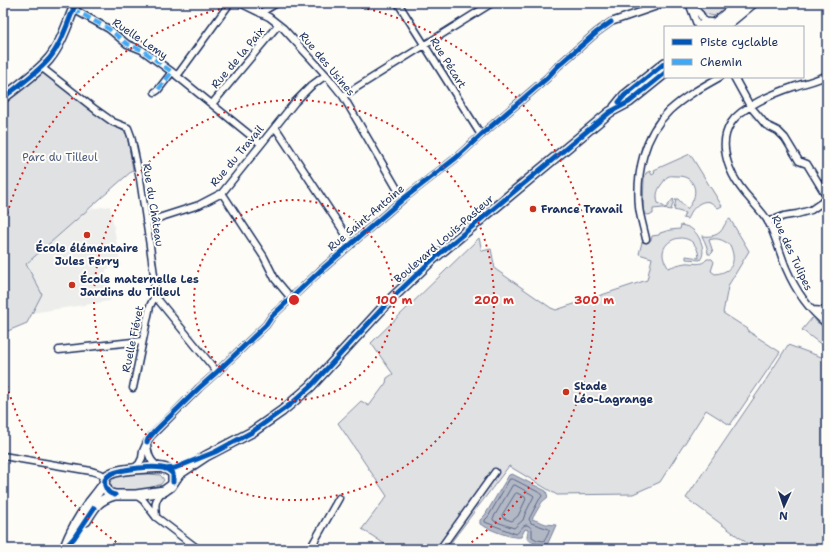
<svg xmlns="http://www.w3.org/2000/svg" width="830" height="552" viewBox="0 0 830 552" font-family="'Shantell Sans',sans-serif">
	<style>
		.built { fill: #edeeec }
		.green { fill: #e0e1e3; stroke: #7e88a0 }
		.water { fill: #b3b8c5; stroke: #76819c }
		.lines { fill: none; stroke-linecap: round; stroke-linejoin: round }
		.shore { stroke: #586687; stroke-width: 1 }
		.street-casing { stroke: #1b2f5e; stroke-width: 9 }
		.secondary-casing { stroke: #1b2f5e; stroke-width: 12 }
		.street { stroke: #fdfcf7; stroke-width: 6 }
		.secondary { stroke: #fdfcf7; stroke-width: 9 }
		.quiet { stroke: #3fa9f5; stroke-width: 4; stroke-dasharray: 8 4; stroke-linecap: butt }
		.cycleway-casing { stroke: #fdfcf7; stroke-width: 8 }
		.cycleway { stroke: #0057b8; stroke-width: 5 }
		.ring { fill: none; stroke: #d62828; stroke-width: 2; stroke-dasharray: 2 4 }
		.poi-dot { fill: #c8321e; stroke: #fdfcf7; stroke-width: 1.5 }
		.labels { text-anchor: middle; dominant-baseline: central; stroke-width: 4; stroke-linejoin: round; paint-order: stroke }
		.street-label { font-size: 11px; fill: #1b2f5e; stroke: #fdfcf7 }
		.park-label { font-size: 11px; fill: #4c5c7f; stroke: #fdfcf7 }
		.poi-label { font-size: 11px; font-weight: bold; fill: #1b2f5e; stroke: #fdfcf7; text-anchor: start }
		.centre { fill: #d62828; stroke: #fdfcf7; stroke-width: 2 }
		.ring-label { font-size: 12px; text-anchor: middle; font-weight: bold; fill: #d62828; stroke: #fdfcf7; stroke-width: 4; stroke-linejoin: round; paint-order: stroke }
	</style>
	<rect width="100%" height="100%" fill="#fdfcf7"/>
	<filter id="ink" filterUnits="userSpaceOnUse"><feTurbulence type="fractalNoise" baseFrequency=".025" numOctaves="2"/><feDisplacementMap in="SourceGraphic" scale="8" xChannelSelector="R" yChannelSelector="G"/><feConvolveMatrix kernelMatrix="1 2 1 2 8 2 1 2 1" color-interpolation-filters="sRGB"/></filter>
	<g filter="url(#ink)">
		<path class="built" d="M 110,206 L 121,266 L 106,269 L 110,301 L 32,313 L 25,264 L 88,209 Z"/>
		<path class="green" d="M 697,3 L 733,3 L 723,12 L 714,16 L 705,14 Z
			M 43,72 L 91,108 L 127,134 L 133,170 L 26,264 L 42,294 L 27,323 L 3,333 L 3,103 Z
			M 690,154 L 722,206 L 718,208 C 716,206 712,203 710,202 C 699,199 691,211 687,219 L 683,218 L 685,213 L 674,210 L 676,199 L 678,199 L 687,209 C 700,196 697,175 676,176 C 673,176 670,175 667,177 C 665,179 663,183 661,185 C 657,191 656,196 658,203 L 666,208 L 673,199 L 674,200 L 671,210 L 663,208 L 653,209 L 653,214 L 647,215 L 644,213 L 643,208 L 644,179 L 646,173 L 650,171 L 652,175 L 655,173 L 654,170 Z
			M 730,219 L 749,251 L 728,286 L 728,287 L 723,313 L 748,329 L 748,331 L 780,352 L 730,425 L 706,410 L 660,482 L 633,494 L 557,495 L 509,466 L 446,549 L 392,549 L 362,529 L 387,496 L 338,423 L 361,401 L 369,406 L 386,383 L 387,378 L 393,374 L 371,343 L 479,238 L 482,251 L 491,249 L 495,269 L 551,308 L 556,310 L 647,280 L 652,258 L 639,254 L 642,242 L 647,242 L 651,240 L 652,236 L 659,235 L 660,233 L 670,230 L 680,229 L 681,225 C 685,226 690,227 693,230 C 700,236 707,252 700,260 L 686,259 L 686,256 L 699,258 C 697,226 656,237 664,260 C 665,262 667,265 668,268 C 674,266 679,264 685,263 C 693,262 701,267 707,259 L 712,259 L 714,262 L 711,271 L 715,274 C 733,272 737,261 730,245 C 723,240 717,237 709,240 L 713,252 L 711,254 L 708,254 C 708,248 705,242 702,236 C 711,237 720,236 724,226 C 726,223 726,221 730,219 Z
			M 812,318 L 827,330 L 827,338 L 822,345 L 802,330 Z
			M 788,345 L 827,359 L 827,549 L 755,549 L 686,498 L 762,386 Z
			M 132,474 L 149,474 L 160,475 L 162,477 L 164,480 L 161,484 C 147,490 125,494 110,489 L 109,483 C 114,476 124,476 132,474 Z"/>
		<path class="water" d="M 512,474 L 546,491 L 548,497 L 542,502 L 532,519 L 546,524 L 556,525 L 548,543 C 542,546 528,543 527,537 C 527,534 528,532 528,530 L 525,529 L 521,537 C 512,539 488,529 480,524 L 480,520 L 485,515 L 509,475 Z"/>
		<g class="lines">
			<path class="shore" d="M 510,479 L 513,479 L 542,494 L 542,496 L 539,500 L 529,519 L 531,523 L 549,529 L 549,531 L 544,541 L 537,540 L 532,537 L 532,529 C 524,519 521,531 516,534 L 485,522 L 485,520 L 488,517 Z
				M 513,485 L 515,485 L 533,495 L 534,496 L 525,514 L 523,520 L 514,528 L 494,521 L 493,519 Z
				M 517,493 L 525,497 L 526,499 L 518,516 L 512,521 L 503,518 L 502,515 L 515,494 Z"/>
			<defs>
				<path id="street" d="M 240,3 L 269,17 L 283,28 L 326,75 L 343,96 L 403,199
					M 398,3 L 481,135
					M 689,3 L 698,27
					M 691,6 L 700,14 L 705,23
					M 73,9 L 109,29 L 127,44 L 142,50 L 172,72 L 158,90 L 155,92
					M 260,13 L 277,3
					M 41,67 L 96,110 L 113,122 L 128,128 L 131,136 L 140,179 L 150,246 L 154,275 L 155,296 L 217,372
					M 175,74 L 177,76 L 230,3
					M 827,75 C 816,81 804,83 793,87 C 775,93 741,107 731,123 C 726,131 724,140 725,149 C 727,169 737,185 750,199 C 757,207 764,214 769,223 C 776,238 780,253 786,268 C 795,289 809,310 827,324
					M 177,76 L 261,144
					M 734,77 L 750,106 L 766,125 L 778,131 L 785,138 L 799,161 L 807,164 L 827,197
					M 343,96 L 492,3
					M 212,104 L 278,25
					M 275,127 L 352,244
					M 222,193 L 264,257 L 275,279 L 291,298
					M 146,222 L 199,205 L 222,193 L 295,102 L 311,86 L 326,75
					M 768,222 L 784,216 L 797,214 L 811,210 L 827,199
					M 646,239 C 644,229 640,217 639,207 C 636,173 644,135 669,111 C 684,97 702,87 720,77
					M 812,310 L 827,311
					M 59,350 L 142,341
					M 133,388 L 150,306 L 155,296
					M 147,444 C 148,454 150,463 160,467
					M 3,456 L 91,471 L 101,474 L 106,477
					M 133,469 L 139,464 L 142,458 L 143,451 L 147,442 L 151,436 L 199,388 L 217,372 L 266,325 L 272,316 L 320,271 L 403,199 L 456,158 L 481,135 L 547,78 L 558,66 L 597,32 L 611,22 L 666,3
					M 136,495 L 143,500 L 156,517 L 198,549
					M 156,517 C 155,505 154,500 163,491
					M 310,549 L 339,498
					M 440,549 L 495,472"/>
				<path id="secondary" d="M 714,24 L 739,3
					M 700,27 C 705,22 711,22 717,27
					M 724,27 L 753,3
					M 3,98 C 17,87 37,73 49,59 C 62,43 68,21 76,3
					M 615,107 L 624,96 L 665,63
					M 104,484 L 107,490 L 108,493 L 115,495 L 136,495 L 164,491 L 171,486 L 179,474 L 206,456 L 252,432 L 282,411 L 311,386 L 390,300 L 433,259 L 610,112 L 629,102 L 665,73
					M 86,521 C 95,506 98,500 115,495
					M 65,548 C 69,534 81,514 90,502 C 94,497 99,491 103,485 C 105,482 104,478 108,475 C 117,469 136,469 147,468 C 157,467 166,466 173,474 L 173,482"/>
			</defs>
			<use href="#street" class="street-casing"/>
			<use href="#secondary" class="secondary-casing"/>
			<use href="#street" class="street"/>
			<use href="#secondary" class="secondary"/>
			<path class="quiet" d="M 73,9 L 109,29 L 127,44 L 142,50 L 172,72 L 158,90 L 155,92"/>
			<defs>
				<path id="cycleway" d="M 3,98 C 17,87 37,73 49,59 C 62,43 68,21 76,3
					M 619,102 L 624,96 L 665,63
					M 147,442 L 148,439 L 155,431 L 199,388 L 217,372 L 266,325 L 272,316 L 320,271 L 403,199 L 456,158 L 481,135 L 547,78 L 558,66 L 597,32 L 611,22
					M 165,469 L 175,468 L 215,452 L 252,432 L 291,404 L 311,386 L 390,300 L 433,259 L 610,112 L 629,102 L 665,73
					M 115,495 C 111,494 108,493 106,488 C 104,484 104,480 107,477 C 113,469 152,466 162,468 C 166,468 170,471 173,474 L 173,482
					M 64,549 L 74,538 L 94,508"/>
			</defs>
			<use href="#cycleway" class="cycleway-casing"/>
			<use href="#cycleway" class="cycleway"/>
		</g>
	</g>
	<g class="ring">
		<circle cx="294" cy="300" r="100"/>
		<circle cx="294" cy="300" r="200"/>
		<path d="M126 549A300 300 0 0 1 4 375M4 225A300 300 0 0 1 250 3M338 3A300 300 0 0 1 462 549"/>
	</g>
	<g class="poi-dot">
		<circle cx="533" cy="209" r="4"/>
		<circle cx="87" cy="235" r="4"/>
		<circle cx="72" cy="285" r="4"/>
		<circle cx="566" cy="392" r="4"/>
	</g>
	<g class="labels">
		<g class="street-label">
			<text transform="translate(140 39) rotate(34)">Ruelle Lemy</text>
			<text transform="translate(238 58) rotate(-50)">Rue de la Paix</text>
			<text transform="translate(448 63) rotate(58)">Rue Pécart</text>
			<text transform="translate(327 64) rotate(50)">Rue des Usines</text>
			<text transform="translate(237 156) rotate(-50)">Rue du Travail</text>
			<text transform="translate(153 205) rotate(81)">Rue du Château</text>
			<text transform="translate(366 218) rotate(-40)">Rue Saint-Antoine</text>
			<text transform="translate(444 239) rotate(-41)">Boulevard Louis-Pasteur</text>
			<text transform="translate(792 253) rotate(65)">Rue des Tulipes</text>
			<text transform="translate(133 339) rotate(-78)">Ruelle Fiévet</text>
		</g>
		<g class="park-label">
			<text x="60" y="157">Parc du Tilleul</text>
		</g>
		<g class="poi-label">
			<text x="541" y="209">France Travail</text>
			<text x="87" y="248" text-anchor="middle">École élémentaire<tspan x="87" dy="13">Jules Ferry</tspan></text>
			<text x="80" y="279">École maternelle Les<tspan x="80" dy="13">Jardins du Tilleul</tspan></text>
			<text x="574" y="386">Stade<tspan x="574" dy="13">Léo-Lagrange</tspan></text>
		</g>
	</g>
	<circle cx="294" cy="300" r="6" class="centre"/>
	<g class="ring-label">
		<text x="394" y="304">100 m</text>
		<text x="494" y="304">200 m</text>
		<text x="594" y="304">300 m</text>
	</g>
	<rect width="830" height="552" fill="none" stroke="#fdfcf7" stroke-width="16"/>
	<rect x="8" y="8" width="814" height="536" fill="none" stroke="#1b2f5e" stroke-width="1.5" filter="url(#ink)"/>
	<rect x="664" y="26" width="140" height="52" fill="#fdfcf7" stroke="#a3aaba"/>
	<rect x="672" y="39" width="20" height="6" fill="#0057b8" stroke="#a3aaba"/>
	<text x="700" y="46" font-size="12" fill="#1b2f5e">Piste cyclable</text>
	<rect x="672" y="59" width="20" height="6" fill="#3fa9f5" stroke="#a3aaba"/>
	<text x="700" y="66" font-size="12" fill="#1b2f5e">Chemin</text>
	<g transform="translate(784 506) rotate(183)" stroke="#fdfcf7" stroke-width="3" paint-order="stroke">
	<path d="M0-3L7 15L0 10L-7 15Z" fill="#1b2f5e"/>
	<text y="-6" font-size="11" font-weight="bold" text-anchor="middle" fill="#1b2f5e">N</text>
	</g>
</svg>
